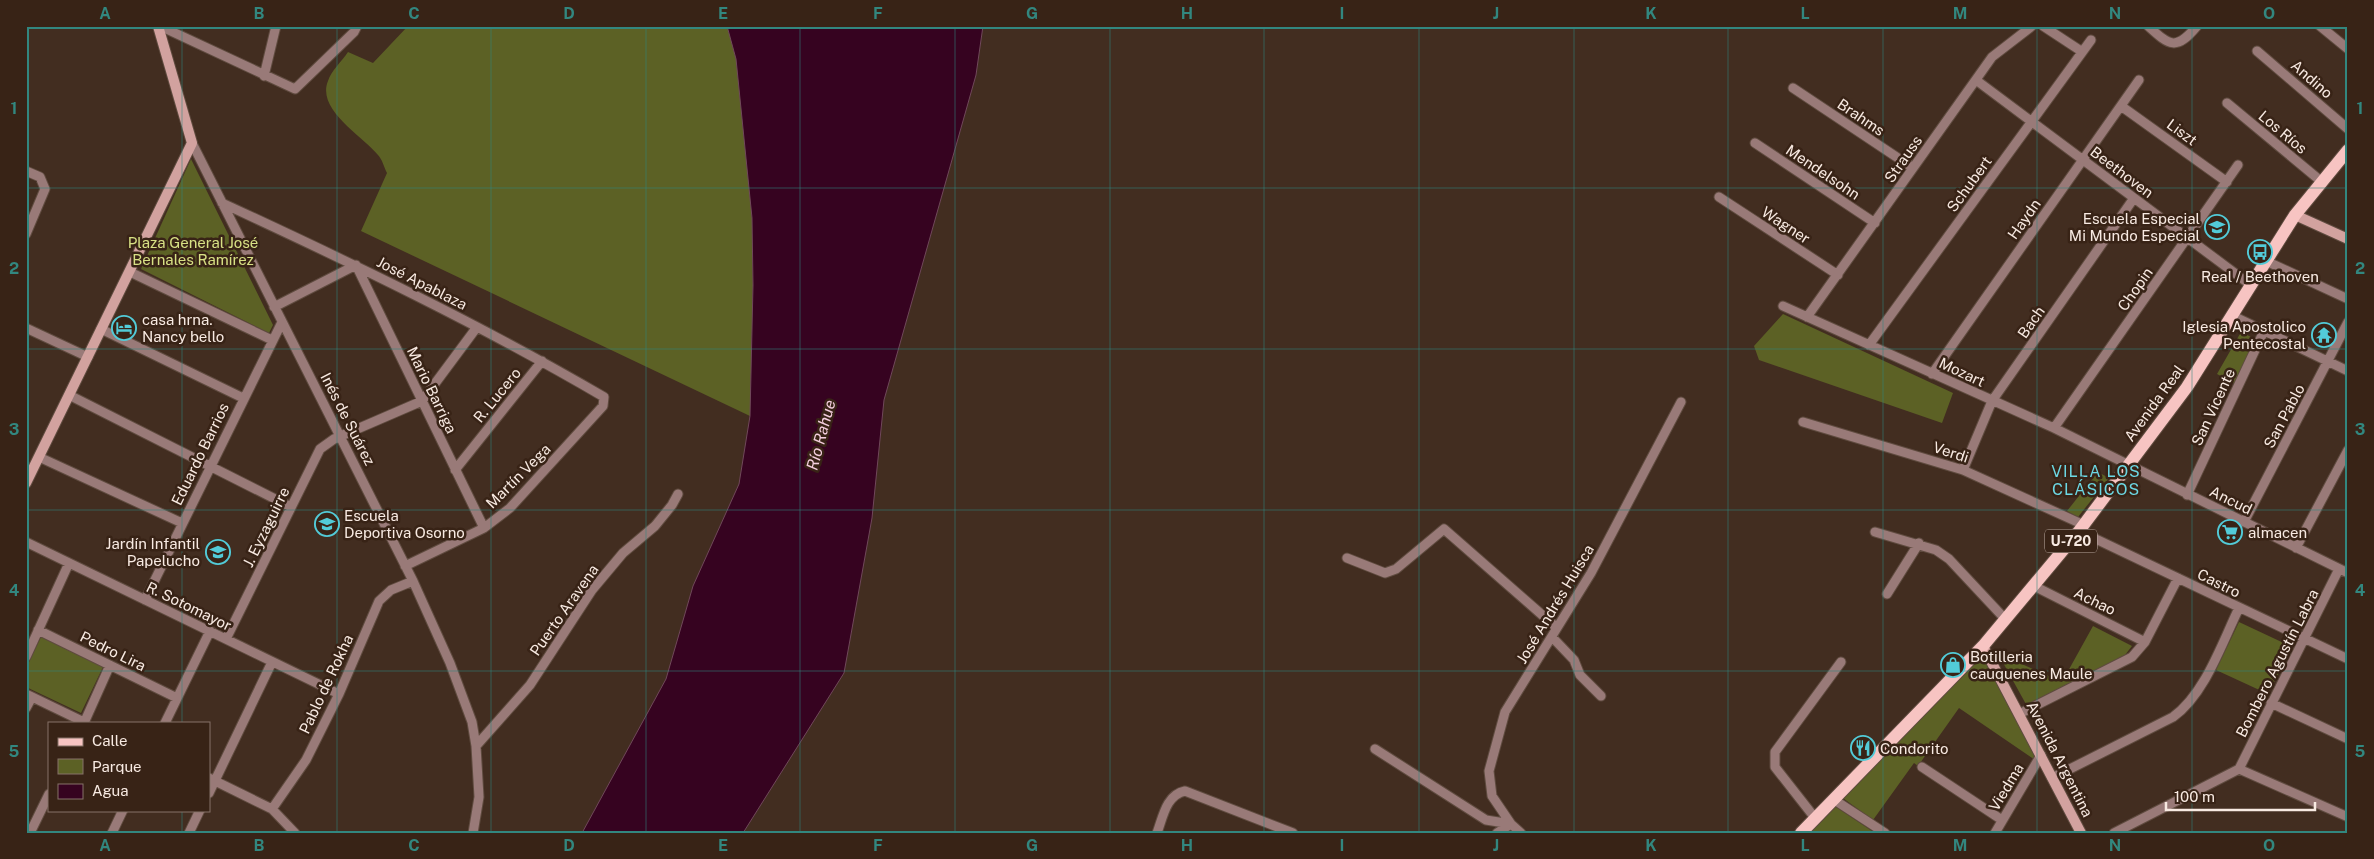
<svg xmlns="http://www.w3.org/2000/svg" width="2374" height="859" viewBox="0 0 2374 859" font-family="'Public Sans',sans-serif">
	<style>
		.green { fill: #5c6125 }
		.water { fill: #360320; stroke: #70485a }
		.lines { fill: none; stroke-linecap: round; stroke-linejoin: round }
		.street-casing { stroke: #5f4b3f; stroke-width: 11 }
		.secondary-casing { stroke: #5f4b3f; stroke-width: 12 }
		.primary-casing { stroke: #5f4b3f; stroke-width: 14 }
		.street { stroke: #997a78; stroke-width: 9 }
		.secondary { stroke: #d2a29f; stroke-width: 10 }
		.primary { stroke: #f7c4c2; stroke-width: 12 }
		.grid { fill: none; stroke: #32877f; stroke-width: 1; stroke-opacity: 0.55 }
		.labels { text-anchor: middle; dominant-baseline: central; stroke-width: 5; stroke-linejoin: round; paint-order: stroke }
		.shield { fill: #382316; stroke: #beaea5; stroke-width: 1 }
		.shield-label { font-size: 14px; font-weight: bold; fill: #f8eae2 }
		.street-label { font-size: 15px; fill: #f8eae2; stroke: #382316 }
		.poi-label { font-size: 15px; fill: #f8eae2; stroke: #382316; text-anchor: start }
		.park-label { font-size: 15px; fill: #d7e084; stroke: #382316 }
		.water-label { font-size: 16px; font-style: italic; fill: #f4cede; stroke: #382316 }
		.neighbourhood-label { font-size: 16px; letter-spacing: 1px; fill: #6cd7e3; stroke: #382316 }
		.neatline { fill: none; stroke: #32877f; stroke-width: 2 }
		.grid-label { font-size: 16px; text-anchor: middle; font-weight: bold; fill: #32877f }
	</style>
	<rect width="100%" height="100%" fill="#422d20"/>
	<path class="green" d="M 408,26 L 737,26 L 752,218 L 753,285 L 750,416 L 361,231 L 387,173 C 384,167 382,159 378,155 C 364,137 316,110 328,81 C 331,71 342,61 348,52 L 373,63 Z
		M 191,159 L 273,325 L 269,333 L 141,269 Z
		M 1783,314 L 1953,393 L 1942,423 L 1759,360 L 1754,346 Z
		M 2241,332 L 2255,339 L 2236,384 L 2217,374 Z
		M 2098,472 L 2109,478 L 2078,517 L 2067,511 Z
		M 2239,622 L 2292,647 L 2268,694 L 2216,670 Z
		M 2093,626 L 2132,646 L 2125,655 L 2027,706 L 2001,659 L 2004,656 L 2062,682 Z
		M 41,637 L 103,667 L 81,713 L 26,687 L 26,668 Z
		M 1977,661 L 1987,662 L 2037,758 L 2035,760 L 1959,708 L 1918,766 L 1914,763 L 1873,820 L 1840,796 Z
		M 1831,805 L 1836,807 L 1875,833 L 1805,833 Z"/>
	<path class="water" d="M 727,26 L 983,26 L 976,75 L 884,400 L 872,518 L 844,673 L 743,833 L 582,833 L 666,679 L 693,586 L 739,484 L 750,416 L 753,285 L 752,218 L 736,59 Z"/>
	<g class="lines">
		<defs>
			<path id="street" d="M 160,26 L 295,89 L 354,32 L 357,26
				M 2043,26 L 2081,51
				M 2148,26 C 2170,46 2176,51 2197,26
				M 2320,26 L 2348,49
				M 2257,51 L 2348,129
				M 264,76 L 276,26
				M 1976,80 L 2252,286
				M 1793,88 L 1913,168
				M 2227,103 L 2322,182
				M 2121,106 L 2227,182
				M 192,143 L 413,581 L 450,663 L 472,722 L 476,746 L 479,797 L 473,833
				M 1755,143 L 1875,223
				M 26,171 L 40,177 L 45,189 L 26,234
				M 1719,197 L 1838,275
				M 222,203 C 352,263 481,325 604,397 L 603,406 L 510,508 L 484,528 L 405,566
				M 2266,261 L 2348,299
				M 130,272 L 272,340
				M 1783,306 L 2054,428 L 2348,573
				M 274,307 L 356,265 L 484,528
				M 2233,316 L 2348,371
				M 1807,317 L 1992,57 L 2032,26
				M 26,328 L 88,357
				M 101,329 L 243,398
				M 1869,345 L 2091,40
				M 1932,374 L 2139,80
				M 69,395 L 291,507
				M 1803,422 L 1963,470 L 2084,525
				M 2054,428 L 2238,165
				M 39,457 L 182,523
				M 455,470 L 542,361
				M 1963,470 L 1992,401 L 2134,198
				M 2187,495 L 2264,331
				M 2244,522 L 2348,322
				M 2079,531 L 2348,659
				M 1875,532 L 1936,550 L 1949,559 L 2006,620
				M 26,542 L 339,694
				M 2296,548 L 2348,450
				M 1347,558 L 1385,573 L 1396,569 L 1444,529 L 1557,628
				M 2034,586 L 2145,642
				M 1887,594 L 1919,543
				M 145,600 L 282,322
				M 38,630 L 177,698
				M 1552,637 L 1574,660 L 1580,675 L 1601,696
				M 226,639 L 320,449 L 334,439 L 422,401 L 477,327
				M 26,657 L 69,563
				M 26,694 L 84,722
				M 2271,703 L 2348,739
				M 26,708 L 32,697
				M 2019,714 L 2132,657 L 2145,642 L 2178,578
				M 84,723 L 110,665
				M 165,723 L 210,631
				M 476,746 L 530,685 L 592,590 L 623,553 L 655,526 L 672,505 L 678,494
				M 1375,749 L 1486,820 L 1511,824 L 1521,833
				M 1922,767 L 2002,820
				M 2239,769 L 2339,569
				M 2239,769 L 2348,817
				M 209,778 L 272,809 L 295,833
				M 2052,778 L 2173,717 C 2205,694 2222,643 2239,608
				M 209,793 L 272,662
				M 1833,799 L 1885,833
				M 272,809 L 306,760 L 339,694 L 379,601 L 391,590 L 413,581
				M 1815,818 L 1775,767 L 1775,752 L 1841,662
				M 30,833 L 49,794
				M 112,833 L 123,810
				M 189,833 L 200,810
				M 1157,833 C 1163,817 1166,795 1185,791 L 1293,833
				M 1497,833 L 1511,824 L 1492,796 L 1489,771 L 1505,712 L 1591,573 L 1681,402
				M 1995,833 L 2041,755
				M 2114,833 L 2239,769"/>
			<path id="secondary" d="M 2295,215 L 2348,239
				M 26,483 L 192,143 L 158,26
				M 1983,646 L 2081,833"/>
			<path id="primary" d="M 1801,833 L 1983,646 L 2079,531 L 2187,387 L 2295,215 L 2348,150"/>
		</defs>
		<use href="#street" class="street-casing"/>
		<use href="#secondary" class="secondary-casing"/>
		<use href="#primary" class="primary-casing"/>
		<use href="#street" class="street"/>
		<use href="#secondary" class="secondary"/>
		<use href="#primary" class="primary"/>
	</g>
	<path class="grid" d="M 182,26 L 182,723M 337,26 L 337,833M 491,26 L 491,833M 646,26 L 646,833M 800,26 L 800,833M 955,26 L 955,833M 1110,26 L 1110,833M 1264,26 L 1264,833M 1419,26 L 1419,833M 1574,26 L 1574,833M 1728,26 L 1728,833M 1883,26 L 1883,833M 2037,26 L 2037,833M 2192,26 L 2192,833M 26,188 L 2348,188M 26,349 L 2348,349M 26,510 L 2348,510M 26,671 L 2348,671M 182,810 L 182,833"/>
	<defs>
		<symbol id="school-ring" viewBox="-11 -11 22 22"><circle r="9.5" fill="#382316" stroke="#52cbd8" stroke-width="1.5"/><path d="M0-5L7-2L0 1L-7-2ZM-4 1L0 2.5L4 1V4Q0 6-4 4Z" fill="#52cbd8"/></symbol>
		<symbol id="bus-ring" viewBox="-11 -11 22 22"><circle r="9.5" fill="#382316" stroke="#52cbd8" stroke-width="1.5"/><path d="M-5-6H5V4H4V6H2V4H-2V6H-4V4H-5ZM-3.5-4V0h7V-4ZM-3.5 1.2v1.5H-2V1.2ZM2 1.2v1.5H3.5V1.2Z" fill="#52cbd8"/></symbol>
		<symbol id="hotel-ring" viewBox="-11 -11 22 22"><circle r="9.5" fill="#382316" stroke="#52cbd8" stroke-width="1.5"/><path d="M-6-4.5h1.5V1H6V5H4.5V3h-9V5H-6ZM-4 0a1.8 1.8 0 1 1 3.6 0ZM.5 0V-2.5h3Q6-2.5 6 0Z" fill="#52cbd8"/></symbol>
		<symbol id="temple-ring" viewBox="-11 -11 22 22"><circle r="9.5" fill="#382316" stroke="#52cbd8" stroke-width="1.5"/><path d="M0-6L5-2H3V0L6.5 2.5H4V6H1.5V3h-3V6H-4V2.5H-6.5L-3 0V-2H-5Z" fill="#52cbd8"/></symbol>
		<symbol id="supermarket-ring" viewBox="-11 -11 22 22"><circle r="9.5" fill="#382316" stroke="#52cbd8" stroke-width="1.5"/><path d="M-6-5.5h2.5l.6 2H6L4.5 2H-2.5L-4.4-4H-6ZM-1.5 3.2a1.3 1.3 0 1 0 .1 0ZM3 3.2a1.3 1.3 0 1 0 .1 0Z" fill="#52cbd8"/></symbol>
		<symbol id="shop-ring" viewBox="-11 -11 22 22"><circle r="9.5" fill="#382316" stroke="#52cbd8" stroke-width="1.5"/><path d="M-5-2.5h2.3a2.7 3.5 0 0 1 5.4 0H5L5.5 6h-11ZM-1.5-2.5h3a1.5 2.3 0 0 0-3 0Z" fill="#52cbd8"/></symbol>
		<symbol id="restaurant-ring" viewBox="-11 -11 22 22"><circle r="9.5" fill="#382316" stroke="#52cbd8" stroke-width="1.5"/><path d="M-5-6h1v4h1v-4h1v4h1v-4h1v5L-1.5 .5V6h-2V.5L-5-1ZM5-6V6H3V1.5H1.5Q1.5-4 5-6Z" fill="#52cbd8"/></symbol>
	</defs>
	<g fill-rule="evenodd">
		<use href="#school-ring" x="2203" y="213" width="28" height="28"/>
		<use href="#bus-ring" x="2246" y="238" width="28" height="28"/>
		<use href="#hotel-ring" x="110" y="314" width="28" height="28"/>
		<use href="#temple-ring" x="2310" y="321" width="28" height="28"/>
		<use href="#school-ring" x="313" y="510" width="28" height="28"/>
		<use href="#supermarket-ring" x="2216" y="518" width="28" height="28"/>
		<use href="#school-ring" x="204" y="538" width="28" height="28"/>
		<use href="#shop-ring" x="1939" y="651" width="28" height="28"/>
		<use href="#restaurant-ring" x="1849" y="734" width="28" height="28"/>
	</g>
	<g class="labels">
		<rect class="shield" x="2045" y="529.5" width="52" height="23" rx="4"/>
		<g class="shield-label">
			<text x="2071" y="541">U-720</text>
		</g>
		<g class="street-label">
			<text transform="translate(2312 79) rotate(41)">Andino</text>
			<text transform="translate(1861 117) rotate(34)">Brahms</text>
			<text transform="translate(2182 132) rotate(36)">Liszt</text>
			<text transform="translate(2283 132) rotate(40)">Los Ríos</text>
			<text transform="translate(1903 159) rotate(-55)">Strauss</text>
			<text transform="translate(1823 172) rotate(34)">Mendelsohn</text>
			<text transform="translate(2122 172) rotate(37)">Beethoven</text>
			<text transform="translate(1969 184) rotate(-54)">Schubert</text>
			<text transform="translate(2024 219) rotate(-55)">Haydn</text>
			<text transform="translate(1786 225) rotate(33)">Wagner</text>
			<text transform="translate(422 283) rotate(27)">José Apablaza</text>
			<text transform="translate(2135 289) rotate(-55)">Chopin</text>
			<text transform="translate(2031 322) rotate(-55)">Bach</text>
			<text transform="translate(1962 372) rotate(25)">Mozart</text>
			<text transform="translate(432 390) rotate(64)">Mario Barriga</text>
			<text transform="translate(497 395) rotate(-51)">R. Lucero</text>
			<text transform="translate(2154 403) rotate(-54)">Avenida Real</text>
			<text transform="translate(2213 407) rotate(-65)">San Vicente</text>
			<text transform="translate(2284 416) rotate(-62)">San Pablo</text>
			<text transform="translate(348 419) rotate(63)">Inés de Suárez</text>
			<text transform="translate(1951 452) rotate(18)">Verdi</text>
			<text transform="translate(200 454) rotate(-64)">Eduardo Barrios</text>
			<text transform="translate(518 476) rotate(-45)">Martín Vega</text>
			<text transform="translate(2231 500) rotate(26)">Ancud</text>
			<text transform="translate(266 527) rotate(-64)">J. Eyzaguirre</text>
			<text transform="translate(2219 583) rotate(26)">Castro</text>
			<text transform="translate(2095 601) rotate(26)">Achao</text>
			<text transform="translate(1555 604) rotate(-59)">José Andrés Huisca</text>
			<text transform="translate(189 606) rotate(26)">R. Sotomayor</text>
			<text transform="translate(564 610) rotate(-55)">Puerto Aravena</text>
			<text transform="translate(113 651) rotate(26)">Pedro Lira</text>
			<text transform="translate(2277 663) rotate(-63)">Bombero Agustín Labra</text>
			<text transform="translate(326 684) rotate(-65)">Pablo de Rokha</text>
			<text transform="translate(2060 759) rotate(63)">Avenida Argentina</text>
			<text transform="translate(2006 787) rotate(-59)">Viedma</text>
		</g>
		<g class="poi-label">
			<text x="2200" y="218" text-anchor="end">Escuela Especial<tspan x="2200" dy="17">Mi Mundo Especial</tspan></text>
			<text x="2260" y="276" text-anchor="middle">Real / Beethoven</text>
			<text x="142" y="319">casa hrna.<tspan x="142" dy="17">Nancy bello</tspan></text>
			<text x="2306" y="326" text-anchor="end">Iglesia Apostolico<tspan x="2306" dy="17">Pentecostal</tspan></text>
			<text x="344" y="515">Escuela<tspan x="344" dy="17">Deportiva Osorno</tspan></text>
			<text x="2248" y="532">almacen</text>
			<text x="200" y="543" text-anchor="end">Jardín Infantil<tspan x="200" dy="17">Papelucho</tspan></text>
			<text x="1970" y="656">Botilleria<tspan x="1970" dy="17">cauquenes Maule</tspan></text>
			<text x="1880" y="748">Condorito</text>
		</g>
		<g class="park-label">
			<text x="193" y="242">Plaza General José<tspan x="193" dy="17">Bernales Ramírez</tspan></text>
		</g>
		<g class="water-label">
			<text transform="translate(821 435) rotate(-75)">Río Rahue</text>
		</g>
		<g class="neighbourhood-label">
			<text x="2096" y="471">VILLA LOS<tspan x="2096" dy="18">CLÁSICOS</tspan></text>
		</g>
	</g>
	<rect width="2374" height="859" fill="none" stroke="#382316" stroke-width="55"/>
	<rect x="48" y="722" width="162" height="90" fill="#382316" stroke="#857368"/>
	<rect x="58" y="738" width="25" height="8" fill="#f7c4c2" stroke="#857368"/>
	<text x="92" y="746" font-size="15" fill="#f8eae2">Calle</text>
	<rect x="58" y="759" width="25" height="15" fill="#5c6125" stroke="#857368"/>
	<text x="92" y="772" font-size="15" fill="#f8eae2">Parque</text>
	<rect x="58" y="784" width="25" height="15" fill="#360320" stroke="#857368"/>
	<text x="92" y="796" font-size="15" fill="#f8eae2">Agua</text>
	<path d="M2166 802v8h149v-8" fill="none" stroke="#f8eae2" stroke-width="2.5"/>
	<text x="2174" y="802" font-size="15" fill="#f8eae2" stroke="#382316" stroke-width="4" paint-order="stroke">100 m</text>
	<rect x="28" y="28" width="2318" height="804" class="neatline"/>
	<g class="grid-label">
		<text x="105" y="19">A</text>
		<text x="259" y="19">B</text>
		<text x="414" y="19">C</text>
		<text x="569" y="19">D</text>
		<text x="723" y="19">E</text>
		<text x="878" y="19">F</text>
		<text x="1032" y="19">G</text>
		<text x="1187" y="19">H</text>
		<text x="1342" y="19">I</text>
		<text x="1496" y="19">J</text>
		<text x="1651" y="19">K</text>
		<text x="1805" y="19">L</text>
		<text x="1960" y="19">M</text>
		<text x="2115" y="19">N</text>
		<text x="2269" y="19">O</text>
		<text x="14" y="114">1</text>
		<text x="2360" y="114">1</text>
		<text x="14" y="274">2</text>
		<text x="2360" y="274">2</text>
		<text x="14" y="435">3</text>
		<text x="2360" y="435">3</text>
		<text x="14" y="596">4</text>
		<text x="2360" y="596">4</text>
		<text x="14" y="757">5</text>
		<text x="2360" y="757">5</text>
		<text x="105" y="851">A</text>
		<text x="259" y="851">B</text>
		<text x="414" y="851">C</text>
		<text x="569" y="851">D</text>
		<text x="723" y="851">E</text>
		<text x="878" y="851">F</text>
		<text x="1032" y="851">G</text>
		<text x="1187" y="851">H</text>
		<text x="1342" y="851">I</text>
		<text x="1496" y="851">J</text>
		<text x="1651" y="851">K</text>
		<text x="1805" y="851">L</text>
		<text x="1960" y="851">M</text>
		<text x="2115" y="851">N</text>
		<text x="2269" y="851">O</text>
	</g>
</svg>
